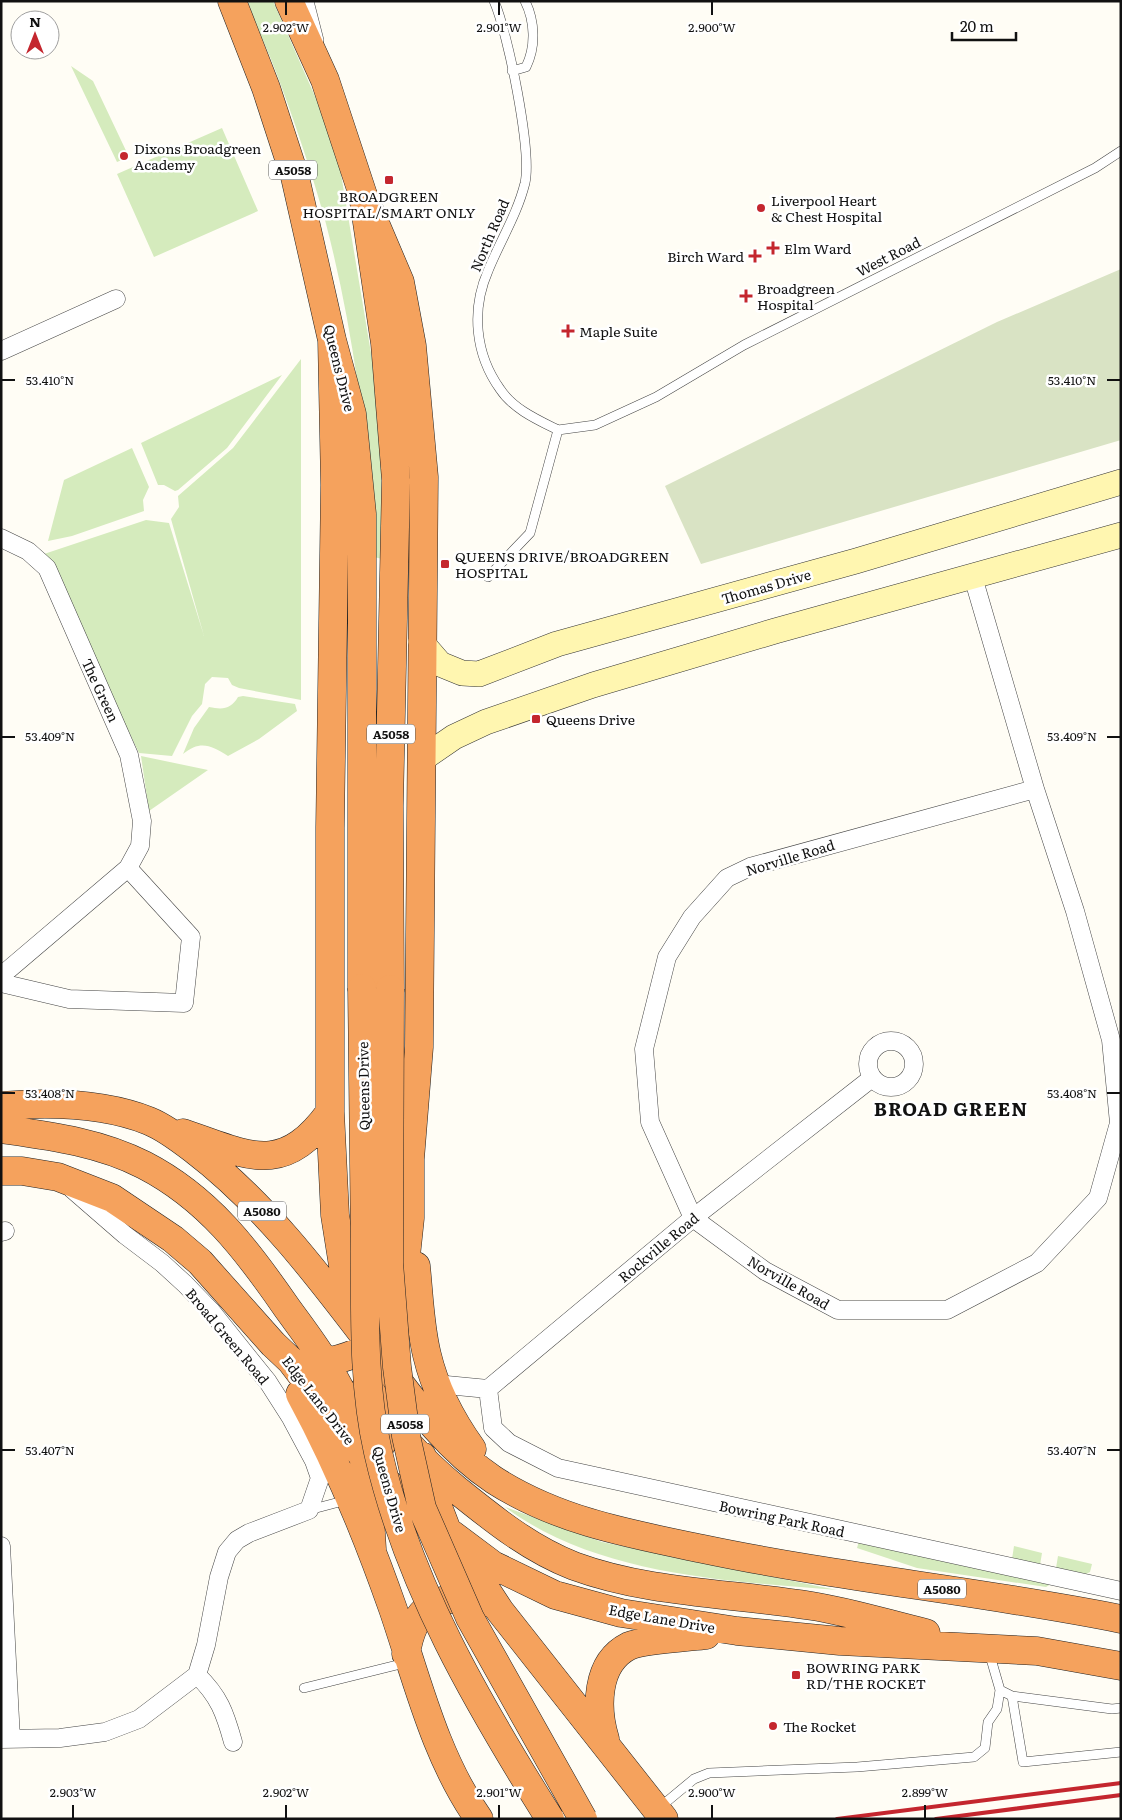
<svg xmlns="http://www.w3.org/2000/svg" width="1122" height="1820" viewBox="0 0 1122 1820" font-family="Literata,serif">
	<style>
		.green { fill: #d5ebbd }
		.cemetery { fill: #d9e3c4 }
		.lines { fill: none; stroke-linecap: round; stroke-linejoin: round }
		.lane-casing { stroke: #444; stroke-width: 10 }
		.street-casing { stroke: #444; stroke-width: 19 }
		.secondary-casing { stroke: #333; stroke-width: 26 }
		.highway-casing { stroke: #222; stroke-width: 29 }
		.lane { stroke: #fff; stroke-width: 9 }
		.street { stroke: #fff; stroke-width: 18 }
		.secondary { stroke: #fff6b0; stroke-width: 25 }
		.highway { stroke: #f5a25d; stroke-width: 28 }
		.rail { stroke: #c4262e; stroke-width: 4 }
		.highway-bridge-casing { stroke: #222; stroke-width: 29; stroke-linecap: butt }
		.highway-bridge { stroke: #f5a25d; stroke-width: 28 }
		.ticks { fill: none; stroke: #111; stroke-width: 2 }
		.poi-dot { fill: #c4262e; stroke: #fff; stroke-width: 2 }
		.labels { text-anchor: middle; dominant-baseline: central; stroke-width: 5; stroke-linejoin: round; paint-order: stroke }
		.shield { fill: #fff; stroke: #585858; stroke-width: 1 }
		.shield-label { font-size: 12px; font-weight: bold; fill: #111 }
		.poi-label { font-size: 14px; fill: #111; stroke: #fff; text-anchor: start }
		.street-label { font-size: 14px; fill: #111; stroke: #fff }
		.district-label { font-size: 19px; font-weight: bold; letter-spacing: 1px; fill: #111; stroke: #fff }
		.ticks-label { font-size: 12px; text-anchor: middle; fill: #111; stroke: #fff; stroke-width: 5; stroke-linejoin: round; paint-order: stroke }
	</style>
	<rect width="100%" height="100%" fill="#fffdf5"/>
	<path class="green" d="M 248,1 L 273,1 L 336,144 L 375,377 L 381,461 L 382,559 L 374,557 C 368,443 354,330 325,220 C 311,170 294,120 276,72 C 267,48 255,25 248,1 Z
		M 71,66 L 93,81 L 129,157 L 117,162 Z
		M 222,128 L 258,211 L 154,257 L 117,174 Z
		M 301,359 L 301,700 L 239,688 L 232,685 L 228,678 L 212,677 L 205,684 L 202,704 L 192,716 L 172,756 L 139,753 L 44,554 L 146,520 L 169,523 L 204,636 L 171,519 L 179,507 L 178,496 L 233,448 Z
		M 282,375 L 227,448 L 178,490 L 175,491 L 164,485 L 158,485 L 141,443 Z
		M 132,448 L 149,487 L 143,500 L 144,511 L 72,536 L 48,541 L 64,480 Z
		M 243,696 L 295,704 L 297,711 L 259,739 L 228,756 C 211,745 200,740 183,754 L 194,728 L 209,707 C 223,710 231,709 238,697 Z
		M 141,756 L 208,770 L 149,811 Z
		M 505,1507 L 602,1542 L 837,1590 C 726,1581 596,1575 505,1507 Z
		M 859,1541 L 1051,1584 L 1046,1587 L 917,1568 L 857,1548 Z
		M 1014,1546 L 1042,1553 L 1040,1565 L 1012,1559 Z
		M 1058,1556 L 1092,1564 L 1090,1572 L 1086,1574 L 1056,1568 Z"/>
	<path class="cemetery" d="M 1121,269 L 1121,440 L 701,564 L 665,486 L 997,322 Z"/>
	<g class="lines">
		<defs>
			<path id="lane" d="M 309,1 L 319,40
				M 512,71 L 526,67 C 536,47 535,21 525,1
				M 558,430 L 595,425 L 656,397 L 744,345 L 1095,168 L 1121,151
				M 488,577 L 530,533 L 558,430 C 538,420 513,409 500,389 C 475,354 471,310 488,271 C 500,241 517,215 525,183 C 532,151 508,33 494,1
				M 309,1510 L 347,1500
				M 989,1652 L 1000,1690 L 1012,1696 L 1112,1709 L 1121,1708
				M 304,1688 L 409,1662
				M 1012,1696 L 1023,1762 L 1121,1752
				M 659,1808 L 694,1779 L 709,1773 L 857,1767 L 974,1757 L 985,1748 L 988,1722 L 997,1709 L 1000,1690"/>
			<path id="street" d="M 1,351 L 116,299
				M 1,538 L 28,551 L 47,568 L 129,755 L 142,821 L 140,846 L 128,868 L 1,976
				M 973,577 L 1035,789 L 1075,911 L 1111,1040 L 1119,1123 L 1098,1198 L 1037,1263 L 947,1310 L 838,1310 L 765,1271 L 693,1218 L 650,1122 L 644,1049 L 667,957 L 692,917 L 727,878 L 750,867 L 1035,789
				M 1,983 L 69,999 L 184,1003 L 191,937 L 128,868
				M868 1064a23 23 0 1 1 46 0a23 23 0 1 1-46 0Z
				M 1,1232 L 5,1231
				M 436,1384 L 488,1389 L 693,1218 L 872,1078
				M 488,1389 L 493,1428 L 509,1443 L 558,1468 L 1121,1591
				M 1,1546 L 11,1739
				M 197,1675 C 219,1696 225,1713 233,1742
				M 1,1739 L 60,1738 L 105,1732 L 139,1719 L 197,1675 L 206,1645 L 219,1577 L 227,1552 L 237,1540 L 249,1533 L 309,1510 L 320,1478 L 314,1461 L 291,1418 L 268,1382 L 211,1311 L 185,1284 L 162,1263 L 125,1235 L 72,1189"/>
			<path id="secondary" d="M 421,642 L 440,664 L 462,673 L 479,674 L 557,644 L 856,561 L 1121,482
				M 422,759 L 454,737 L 486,722 L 593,685 L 775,631 L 1121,535"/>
			<path id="highway" d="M 232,1 L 266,88 L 295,177 L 332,340 L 352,414 L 362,514 L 362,988
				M 289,1 L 325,80 L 363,195 L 385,343 L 396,480 L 389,806 L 390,989
				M 363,195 L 400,282 L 412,346 L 424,477 L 419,1047 L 410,1159 L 410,1218 L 400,1313
				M 332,340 L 335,485 L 330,828 L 330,1112 L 335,1215 L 351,1316
				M 1,1106 C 49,1102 104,1103 149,1121 C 164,1127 180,1139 193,1149 C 264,1203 318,1275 372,1346 C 409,1395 442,1445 494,1480 C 558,1521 630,1534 703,1549 C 841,1578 982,1591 1121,1619
				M 1,1129 C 50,1136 99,1142 144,1165 C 208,1198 247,1250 287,1308 C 300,1326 314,1344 326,1364 C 334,1376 340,1391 349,1403 C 359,1418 370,1431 381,1445
				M 183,1133 C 248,1155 282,1178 330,1112
				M 1,1171 L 22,1171 L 58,1177 L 112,1198 L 173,1239 L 200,1262 L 273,1344 L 291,1361 L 363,1456 L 398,1494 L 493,1565 L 555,1595 L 621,1613 L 737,1631 L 840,1641 L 1037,1651 L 1121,1666
				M 416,1266 C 419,1295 420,1327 427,1355 C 435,1389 452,1421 472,1449
				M 310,1364 C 339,1362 362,1353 385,1337
				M 367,1384 C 388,1427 421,1460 457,1490 C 493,1519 530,1549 574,1566 C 650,1594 733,1593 812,1606 C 850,1612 888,1624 926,1633
				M 300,1394 C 337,1462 367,1535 393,1609 C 417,1679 435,1757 479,1819
				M 363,1453 L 369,1502 L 372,1549
				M 422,1456 L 435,1499 L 448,1533
				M 458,1547 L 500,1611 L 664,1819
				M 406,1654 C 413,1608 437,1590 483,1603
				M 605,1739 C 596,1709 595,1663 629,1646 C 642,1640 689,1637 706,1635"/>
		</defs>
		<use href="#lane" class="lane-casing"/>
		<use href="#street" class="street-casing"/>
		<use href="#secondary" class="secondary-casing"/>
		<use href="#highway" class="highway-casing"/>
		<use href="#lane" class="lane"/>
		<use href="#street" class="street"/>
		<use href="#secondary" class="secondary"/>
		<use href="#highway" class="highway"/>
		<path class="rail" d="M 837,1819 L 1121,1783
			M 936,1819 L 1121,1795"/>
		<defs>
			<path id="highway-bridge" d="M 362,988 C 363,1076 364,1163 365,1251 C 365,1317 363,1387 378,1452 C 408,1585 478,1704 550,1819
				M 390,989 L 389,1263 L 397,1367 L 406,1436 L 422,1508 L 470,1618 L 583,1819"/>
		</defs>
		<use href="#highway-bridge" class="highway-bridge-casing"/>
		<use href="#highway-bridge" class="highway-bridge"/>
	</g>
	<path class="ticks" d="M 286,2 L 286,15M 499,2 L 499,15M 712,2 L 712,15M 2,380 L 15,380M 1107,380 L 1120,380M 2,737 L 15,737M 1107,737 L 1120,737M 2,1093 L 15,1093M 1107,1093 L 1120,1093M 2,1450 L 15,1450M 1107,1450 L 1120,1450M 73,1805 L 73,1818M 286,1805 L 286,1818M 499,1805 L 499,1818M 712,1805 L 712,1818M 925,1805 L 925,1818"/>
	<g class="poi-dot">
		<circle cx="124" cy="156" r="5"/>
		<rect x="384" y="175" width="10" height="10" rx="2.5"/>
		<circle cx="761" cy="208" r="5"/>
		<path d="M770.5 240.5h5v5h5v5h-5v5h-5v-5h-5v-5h5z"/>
		<path d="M752.5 248.5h5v5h5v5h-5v5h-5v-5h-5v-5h5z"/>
		<path d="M743.5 288.5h5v5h5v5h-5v5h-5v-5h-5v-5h5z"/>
		<path d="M565.5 323.5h5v5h5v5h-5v5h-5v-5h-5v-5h5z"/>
		<rect x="440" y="559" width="10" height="10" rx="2.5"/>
		<rect x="531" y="714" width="10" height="10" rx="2.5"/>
		<rect x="791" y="1670" width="10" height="10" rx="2.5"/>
		<circle cx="773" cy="1726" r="5"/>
	</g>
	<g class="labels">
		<g class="shield">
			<rect x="269" y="160.5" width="48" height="19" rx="4"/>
			<rect x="367" y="724.5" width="48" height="19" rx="4"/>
			<rect x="238" y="1201.5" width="48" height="19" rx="4"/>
			<rect x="381" y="1414.5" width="48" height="19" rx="4"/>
			<rect x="918" y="1579.5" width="48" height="19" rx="4"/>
		</g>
		<g class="shield-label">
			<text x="293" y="170">A5058</text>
			<text x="391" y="734">A5058</text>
			<text x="262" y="1211">A5080</text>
			<text x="405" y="1424">A5058</text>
			<text x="942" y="1589">A5080</text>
		</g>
		<g class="poi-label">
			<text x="134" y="148">Dixons Broadgreen<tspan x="134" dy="16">Academy</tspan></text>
			<text x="389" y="196" text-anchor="middle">BROADGREEN<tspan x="389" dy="16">HOSPITAL/SMART ONLY</tspan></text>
			<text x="771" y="200">Liverpool Heart<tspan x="771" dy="16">&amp; Chest Hospital</tspan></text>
			<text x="784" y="248">Elm Ward</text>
			<text x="744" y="256" text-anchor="end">Birch Ward</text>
			<text x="757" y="288">Broadgreen<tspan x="757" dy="16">Hospital</tspan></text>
			<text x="579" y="331">Maple Suite</text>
			<text x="455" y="556">QUEENS DRIVE/BROADGREEN<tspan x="455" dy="16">HOSPITAL</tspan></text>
			<text x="546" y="719">Queens Drive</text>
			<text x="806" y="1667">BOWRING PARK<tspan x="806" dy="16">RD/THE ROCKET</tspan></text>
			<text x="783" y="1726">The Rocket</text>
		</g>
		<g class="street-label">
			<text transform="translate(489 235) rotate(-67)">North Road</text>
			<text transform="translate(888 256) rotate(-27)">West Road</text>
			<text transform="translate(340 368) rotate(76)">Queens Drive</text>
			<text transform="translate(766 586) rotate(-16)">Thomas Drive</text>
			<text transform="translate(101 690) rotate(65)">The Green</text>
			<text transform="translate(790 857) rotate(-17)">Norville Road</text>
			<text transform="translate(363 1086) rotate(-91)">Queens Drive</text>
			<text transform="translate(658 1247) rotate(-40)">Rockville Road</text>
			<text transform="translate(789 1282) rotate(30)">Norville Road</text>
			<text transform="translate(228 1336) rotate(50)">Broad Green Road</text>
			<text transform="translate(319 1400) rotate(52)">Edge Lane Drive</text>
			<text transform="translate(390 1489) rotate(74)">Queens Drive</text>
			<text transform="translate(782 1518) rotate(12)">Bowring Park Road</text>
			<text transform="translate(662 1618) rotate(10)">Edge Lane Drive</text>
		</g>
		<g class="district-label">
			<text x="951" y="1108">BROAD GREEN</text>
		</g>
	</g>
	<g class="ticks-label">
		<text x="286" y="32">2.902°W</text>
		<text x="499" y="32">2.901°W</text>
		<text x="712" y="32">2.900°W</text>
		<text x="50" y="385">53.410°N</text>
		<text x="1072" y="385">53.410°N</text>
		<text x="50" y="741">53.409°N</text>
		<text x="1072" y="741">53.409°N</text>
		<text x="50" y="1098">53.408°N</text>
		<text x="1072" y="1098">53.408°N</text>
		<text x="50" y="1455">53.407°N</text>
		<text x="1072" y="1455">53.407°N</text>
		<text x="73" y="1797">2.903°W</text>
		<text x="286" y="1797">2.902°W</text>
		<text x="499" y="1797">2.901°W</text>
		<text x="712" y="1797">2.900°W</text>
		<text x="925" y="1797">2.899°W</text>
	</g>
	<rect width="1122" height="1820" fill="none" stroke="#111111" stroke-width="5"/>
	<g transform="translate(35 35)"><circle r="24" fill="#ffffff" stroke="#a0a0a0"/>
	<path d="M0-4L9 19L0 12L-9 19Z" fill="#c4262e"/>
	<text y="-8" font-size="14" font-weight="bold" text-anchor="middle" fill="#111111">N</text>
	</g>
	<path d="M952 32v8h64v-8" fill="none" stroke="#111111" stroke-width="2.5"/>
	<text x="960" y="32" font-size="15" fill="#111111" stroke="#ffffff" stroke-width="4" paint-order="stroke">20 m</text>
</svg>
